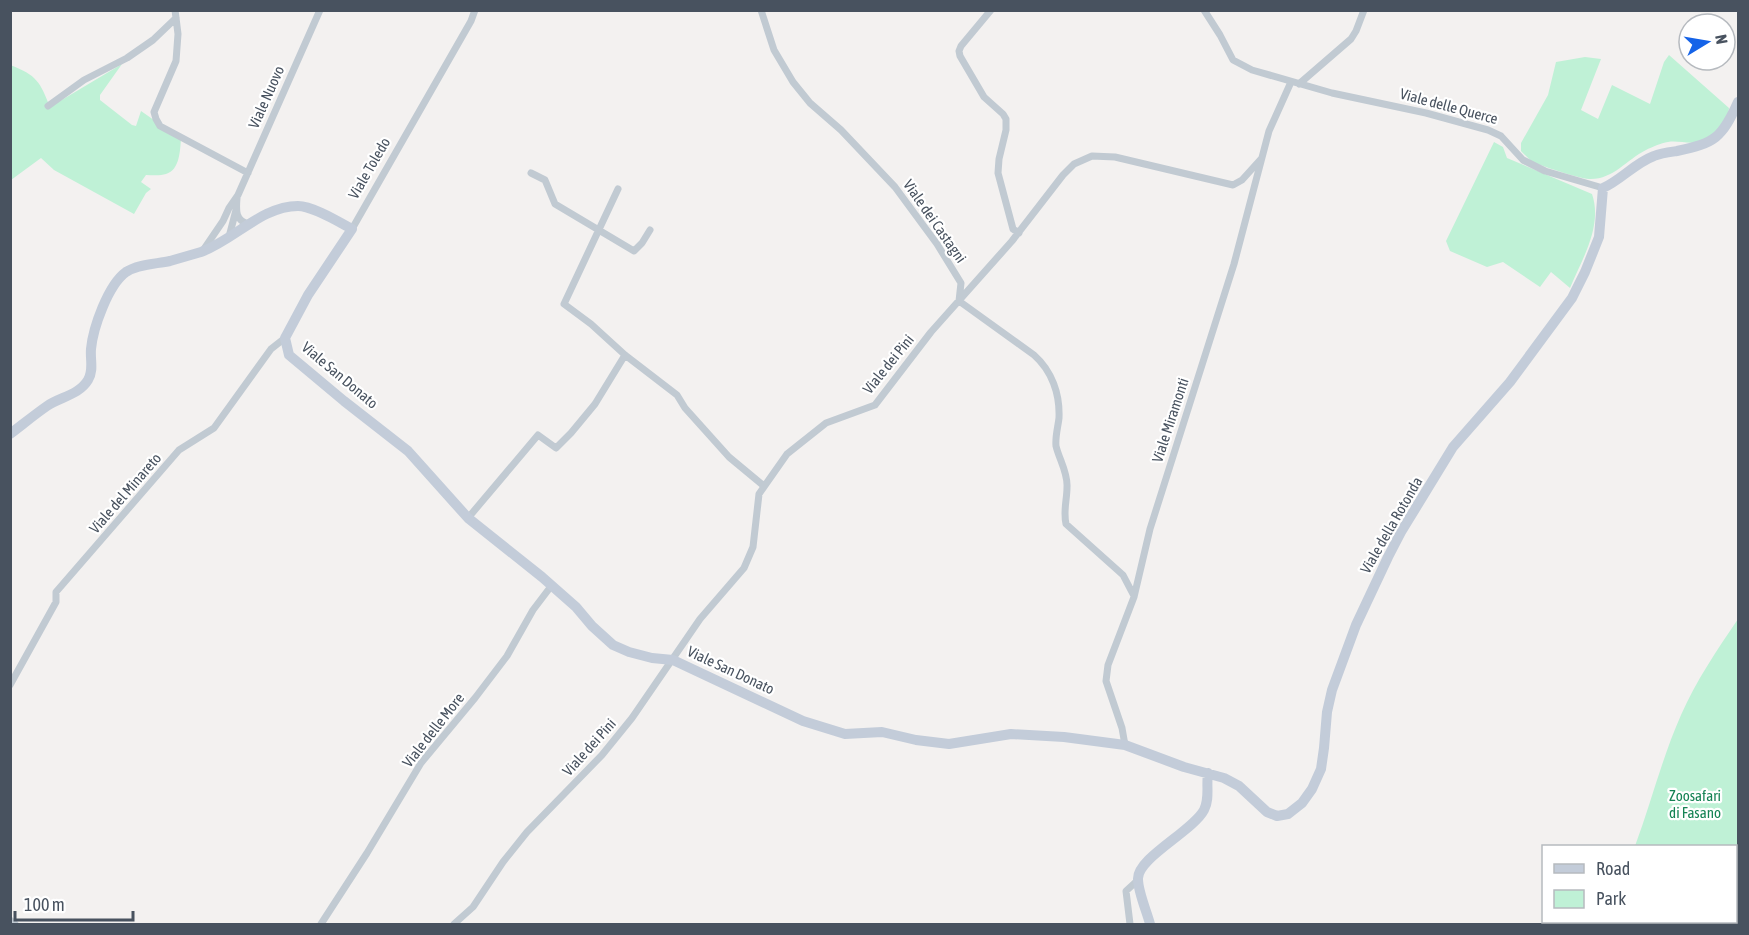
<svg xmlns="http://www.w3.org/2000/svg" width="1749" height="935" viewBox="0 0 1749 935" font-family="'Asap Condensed',sans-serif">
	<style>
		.green { fill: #bff1d6 }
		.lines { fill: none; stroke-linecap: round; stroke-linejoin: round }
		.street { stroke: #c1cad2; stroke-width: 7 }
		.secondary { stroke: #c3ccd9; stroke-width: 10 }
		.labels { text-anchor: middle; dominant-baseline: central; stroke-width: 4.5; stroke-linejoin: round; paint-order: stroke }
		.street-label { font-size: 15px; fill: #48525f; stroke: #fff }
		.park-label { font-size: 15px; fill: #158354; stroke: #fff }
	</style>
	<rect width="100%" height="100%" fill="#f3f1f0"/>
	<path class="green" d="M 1669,55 L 1729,108 C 1728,120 1715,134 1704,140 C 1693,146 1679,140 1668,142 C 1661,143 1652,147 1646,150 C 1626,160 1613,180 1589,179 C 1578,178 1541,166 1531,161 C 1528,158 1524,154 1521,151 L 1521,143 L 1548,95 L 1556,62 L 1585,57 L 1601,59 L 1581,110 L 1598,119 L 1612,85 L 1650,104 L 1664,62 Z
		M 122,64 L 100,95 L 100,100 L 132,125 L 136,126 L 141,111 L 181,139 C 180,150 180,170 166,174 C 160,176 152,175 146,175 L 141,182 L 151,189 L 146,193 L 134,214 L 54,170 L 41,158 L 11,180 L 10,65 C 37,75 40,82 50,107 Z
		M 1494,142 L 1503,147 L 1507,158 L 1592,194 C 1603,226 1582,259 1570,288 L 1551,272 L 1540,287 L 1503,262 L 1487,267 L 1450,251 L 1446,241 Z
		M 1738,619 L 1738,924 L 1589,924 L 1591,922 L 1736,922 L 1736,846 L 1635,846 C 1651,803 1662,758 1681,715 C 1696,681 1717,650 1738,619 Z"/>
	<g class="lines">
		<path class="street" d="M 175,10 L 178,34 L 176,61 L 154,112 L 156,119 L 160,126 L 248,173
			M 761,10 L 774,50 L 793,82 L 810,103 L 841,130 L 895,187 L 937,244 L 961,283 L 959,301
			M 991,10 L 961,46 L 959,51 L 960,56 L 984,97 L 1003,114 L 1006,119 L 1006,130 L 999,159 L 998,173 L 1013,229 L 1019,233
			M 1204,10 L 1220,35 L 1233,60 L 1252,70 L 1332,93 L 1426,113 L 1488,130 L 1501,136 L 1523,160 L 1545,171 L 1603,188
			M 1299,84 L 1351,39 L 1356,31 L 1364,10
			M 48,106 L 84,80 L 127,58 L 153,40 L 176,18
			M 531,173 L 545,180 L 555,204 L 634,251 L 642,243 L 650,230
			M 618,189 L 564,304 L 591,324 L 625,355 L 677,395 L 685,408 L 729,457 L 764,486
			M 237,198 C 236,210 235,221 249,224
			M 352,229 L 471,21 L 475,10
			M 229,237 L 236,210
			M 204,249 L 223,221 L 229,208 L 238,195 L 320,10
			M 959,301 L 1034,355 C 1052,371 1060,394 1059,418 C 1058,427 1055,437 1056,446 C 1059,459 1068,473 1067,487 C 1067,500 1063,511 1066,524 L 1123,575 L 1134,596
			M 468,518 L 538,435 L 556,448 L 571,433 L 595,404 L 625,355
			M 10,685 L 56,602 L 56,592 L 179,450 L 214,428 L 271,349 L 285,338
			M 1125,745 L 1122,728 L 1106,681 L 1108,665 L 1134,597 L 1150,529 L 1234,264 L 1269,131 L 1291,82
			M 10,920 L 15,924
			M 321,924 L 367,853 L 421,763 L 475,698 L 507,656 L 533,610 L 552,585
			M 454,924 L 473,907 L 503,862 L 527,832 L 602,755 L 632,718 L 700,619 L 744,568 L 753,547 L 759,494 L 787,454 L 826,423 L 875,405 L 931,332 L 1012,241 L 1063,175 L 1074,164 L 1092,156 L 1115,157 L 1233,185 L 1242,180 L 1261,159
			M 1130,924 L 1126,891 L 1138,880"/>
		<path class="secondary" d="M 10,434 C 22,425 34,415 47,406 C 60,397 79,395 88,380 C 94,370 90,360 91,349 C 93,328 108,285 126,272 C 138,264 156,264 170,261 C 180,258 191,255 201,252 C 234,240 262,206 298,206 C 313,206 339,222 352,229 L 308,295 L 285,338 L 289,355 L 344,401 L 408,451 L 468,518 L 542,577 L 576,607 L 592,626 L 613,645 L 629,652 L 652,658 L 673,660 L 803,721 L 845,734 L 882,732 L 916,740 L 949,744 L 1011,734 L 1064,737 L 1125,745 L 1184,767 L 1224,778 L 1239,786 L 1267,812 L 1277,816 L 1288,814 L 1302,803 L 1312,789 L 1321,769 L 1324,748 L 1327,712 L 1332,690 L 1356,625 L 1388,557 L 1401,532 L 1453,447 L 1510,382 L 1572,298 L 1585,272 L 1599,237 L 1603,188 C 1621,180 1635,163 1654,156 C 1661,153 1670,152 1677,151 C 1715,143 1722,138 1738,102
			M 1150,924 C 1147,912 1138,892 1138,879 C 1137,858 1193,831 1204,810 C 1210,799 1206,785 1208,773"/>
	</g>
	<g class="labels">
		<g class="street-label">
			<text transform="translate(266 97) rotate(-66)">Viale Nuovo</text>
			<text transform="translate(1449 106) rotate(15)">Viale delle Querce</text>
			<text transform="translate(369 168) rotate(-60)">Viale Toledo</text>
			<text transform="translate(935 221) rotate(55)">Viale dei Castagni</text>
			<text transform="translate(888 364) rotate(-51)">Viale dei Pini</text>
			<text transform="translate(340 375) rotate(40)">Viale San Donato</text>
			<text transform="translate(1170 420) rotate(-72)">Viale Miramonti</text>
			<text transform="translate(125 493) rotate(-49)">Viale del Minareto</text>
			<text transform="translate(1391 525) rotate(-60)">Viale della Rotonda</text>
			<text transform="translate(731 670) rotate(25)">Viale San Donato</text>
			<text transform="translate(433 730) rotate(-52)">Viale delle More</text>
			<text transform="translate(589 747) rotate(-48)">Viale dei Pini</text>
		</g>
		<g class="park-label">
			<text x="1695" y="795">Zoosafari<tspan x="1695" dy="17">di Fasano</tspan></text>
		</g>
	</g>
	<rect width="1749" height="935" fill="none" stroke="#48525f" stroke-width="24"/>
	<rect x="1542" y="845" width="195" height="78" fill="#ffffff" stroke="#b6babf" stroke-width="1.5"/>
	<rect x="1554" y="864" width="30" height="9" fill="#c3ccd9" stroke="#b6babf" stroke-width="1.5"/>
	<text x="1596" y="875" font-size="18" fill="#48525f">Road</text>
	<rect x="1554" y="890" width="30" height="18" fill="#bff1d6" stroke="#b6babf" stroke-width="1.5"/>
	<text x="1596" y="905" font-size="18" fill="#48525f">Park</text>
	<g transform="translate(1707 42) rotate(79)"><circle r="28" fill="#ffffff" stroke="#b6babf" stroke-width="1.5"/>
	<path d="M0-4.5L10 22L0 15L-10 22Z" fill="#1563e8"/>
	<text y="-9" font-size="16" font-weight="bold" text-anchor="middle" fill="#48525f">N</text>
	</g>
	<path d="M15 911v9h118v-9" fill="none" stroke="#48525f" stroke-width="3"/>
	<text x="24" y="911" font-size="18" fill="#48525f" stroke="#ffffff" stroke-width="4.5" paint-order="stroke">100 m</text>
</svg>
